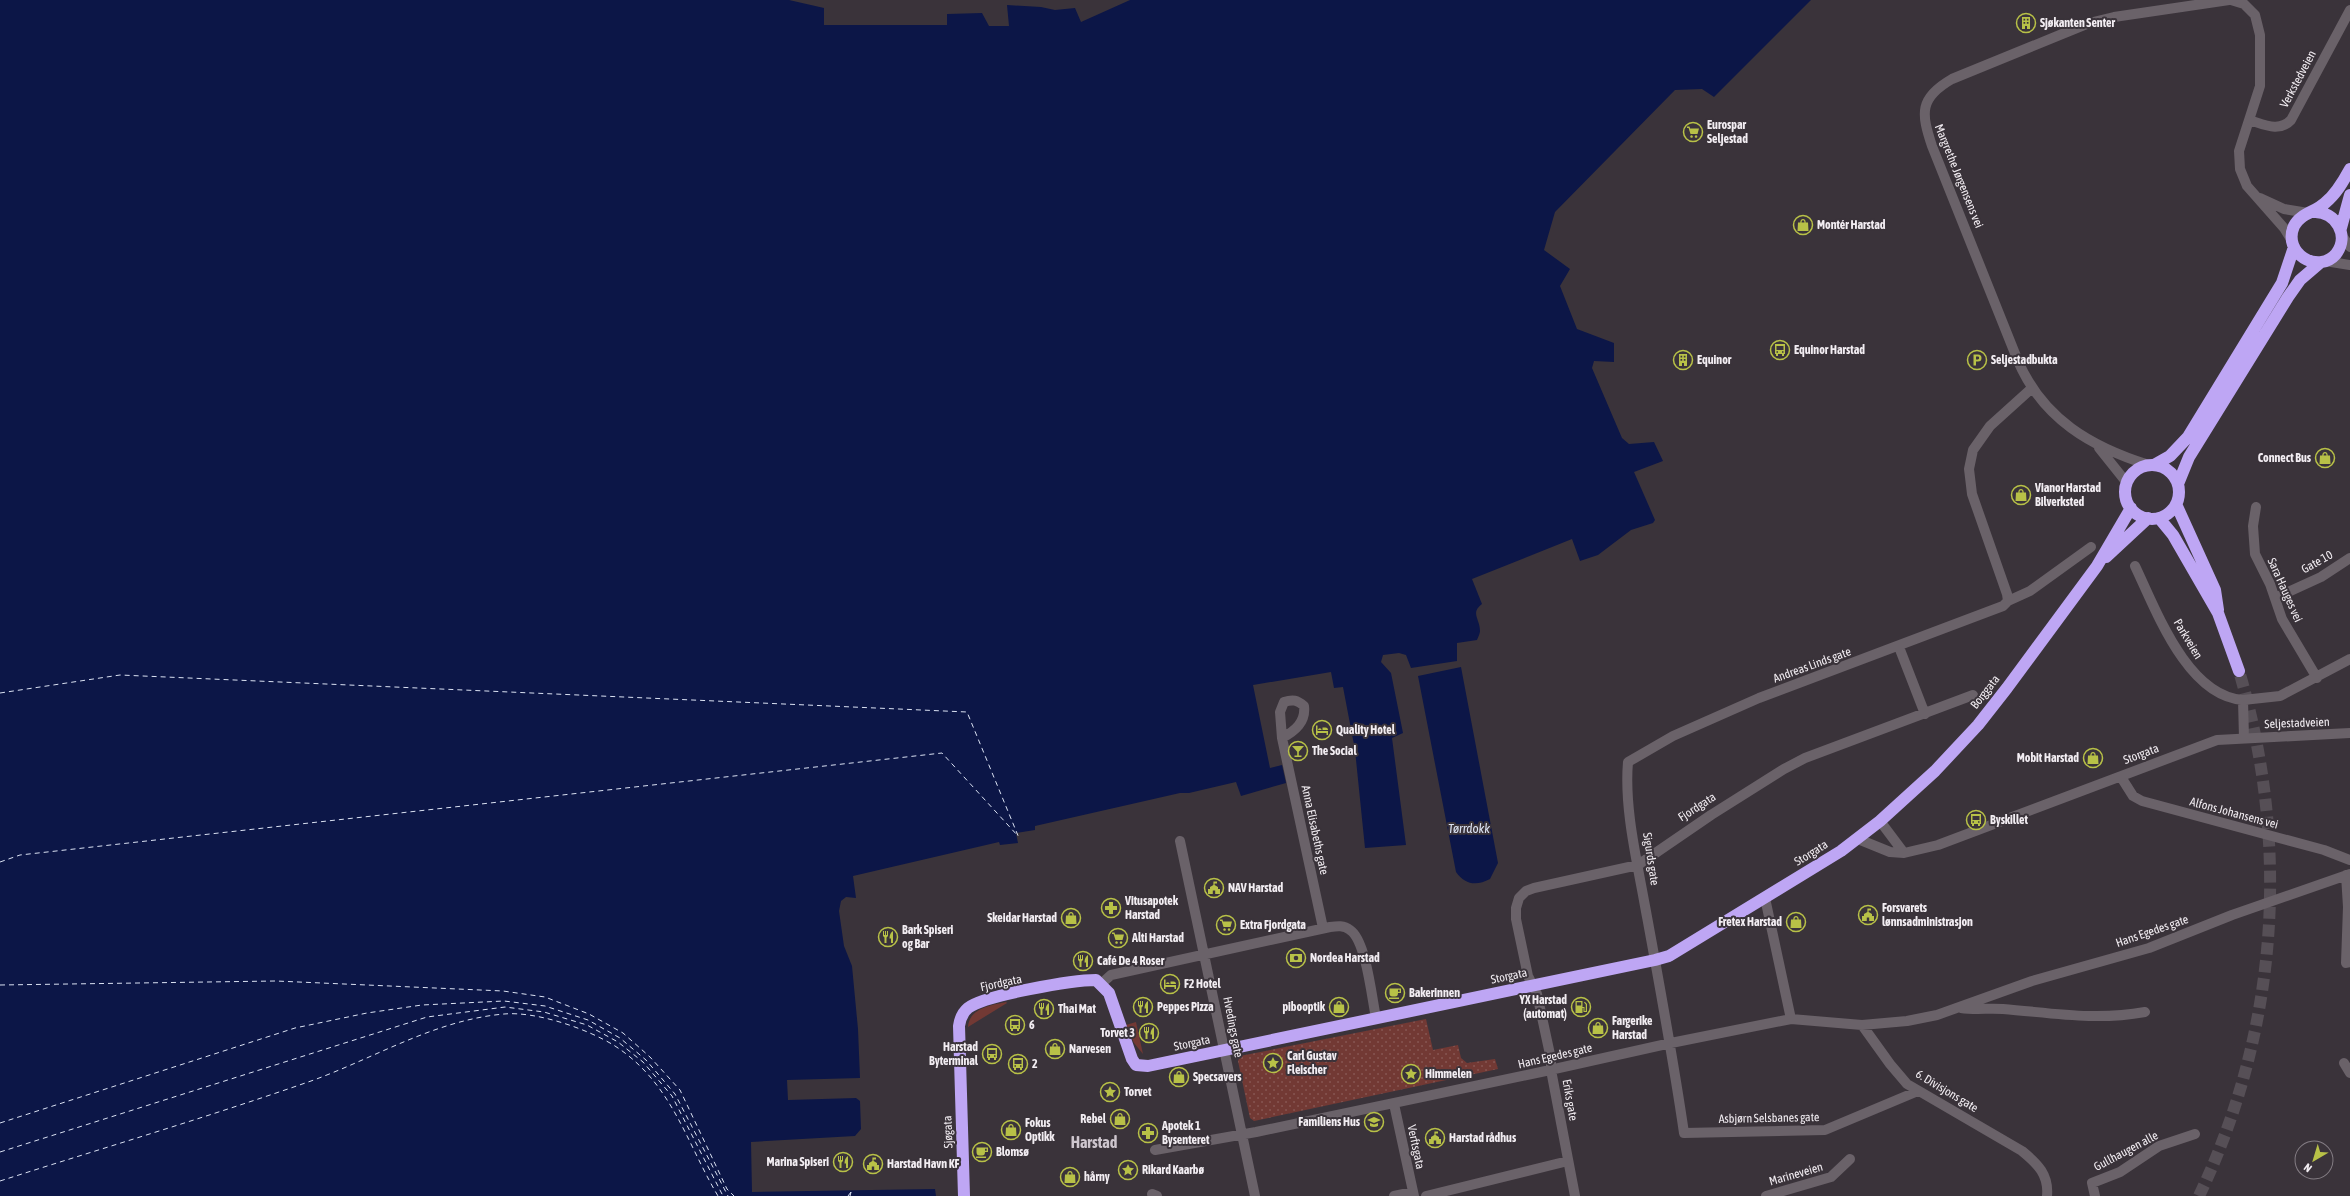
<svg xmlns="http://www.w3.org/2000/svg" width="2350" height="1196" viewBox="0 0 2350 1196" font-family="'Asap Condensed',sans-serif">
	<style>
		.grass { fill: #723934 }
		.park { fill: url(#park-dots) }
		.water { fill: #0c1647 }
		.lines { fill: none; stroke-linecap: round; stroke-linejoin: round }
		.ferry { stroke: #dbe2f3; stroke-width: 1; stroke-dasharray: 5 4; stroke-linecap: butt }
		.highway-tunnel { stroke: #564f56; stroke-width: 12; stroke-dasharray: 12 6; stroke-linecap: butt }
		.minor { stroke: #6a6269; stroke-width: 10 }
		.highway { stroke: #bea6f4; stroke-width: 12 }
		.labels { text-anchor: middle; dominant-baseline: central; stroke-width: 4; stroke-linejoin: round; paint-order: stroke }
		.poi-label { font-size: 12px; font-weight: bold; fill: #f2edf2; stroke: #3a333a; text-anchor: start }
		.street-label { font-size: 12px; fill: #f2edf2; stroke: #3a333a }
		.water-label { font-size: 13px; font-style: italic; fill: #dbe2f3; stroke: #3a333a }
		.district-label { font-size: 16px; font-weight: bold; fill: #cdc5cd; stroke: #3a333a }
	</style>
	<defs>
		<pattern id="park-dots" width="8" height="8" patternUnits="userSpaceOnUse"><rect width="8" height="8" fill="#723934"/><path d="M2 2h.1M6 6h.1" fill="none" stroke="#875652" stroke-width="1.8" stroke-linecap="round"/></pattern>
	</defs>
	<rect width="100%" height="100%" fill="#3a333a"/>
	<path class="grass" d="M 1006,1002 L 1007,1003 L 968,1027 C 969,1008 992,1005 1006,1002 Z
		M 1136,1022 L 1143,1054 L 1134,1043 L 1126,1025 Z"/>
	<path class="park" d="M 1426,1019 L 1433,1050 L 1458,1045 L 1461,1058 L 1467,1063 L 1495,1059 L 1498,1069 L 1254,1121 L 1250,1118 L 1238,1061 L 1240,1056 Z"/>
	<path class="water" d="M 0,0 L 789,0 L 824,8 L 824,25 L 947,25 L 947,14 L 982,13 L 989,26 L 1009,26 L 1007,5 L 1041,7 L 1055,10 L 1075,8 L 1081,22 L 1130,0 L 1811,0 L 1714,97 L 1702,89 L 1675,90 L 1555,212 L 1544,250 L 1570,269 L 1560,286 L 1577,329 L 1614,343 L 1614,362 L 1594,361 L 1592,368 L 1622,438 L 1629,444 L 1654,442 L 1663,461 L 1634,472 L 1655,520 L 1653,523 L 1631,530 L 1598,555 L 1580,561 L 1572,539 L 1472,579 L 1482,604 C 1470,613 1480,619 1480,631 C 1480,633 1478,638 1477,640 L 1457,643 L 1457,661 L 1411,668 L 1406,655 L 1399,653 L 1383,655 L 1381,662 L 1391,673 L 1403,733 L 1392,738 L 1406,845 L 1365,848 L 1355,750 L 1343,687 L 1334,688 L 1331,672 L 1253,685 L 1270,768 L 1282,765 L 1286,783 L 1241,796 L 1236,782 L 1189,793 L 1180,793 L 1035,826 L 1035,830 L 1016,833 L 1018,843 L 1000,845 L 999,842 L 853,876 L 856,898 L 846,897 L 841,901 L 839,911 L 844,946 L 852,966 L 858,1029 L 860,1078 L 787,1080 L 788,1100 L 856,1098 L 860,1101 L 861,1129 L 855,1136 L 751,1142 L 752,1192 L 935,1189 L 936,1196 L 0,1196 Z
		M 1461,667 L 1498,863 L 1490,879 C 1477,886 1465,885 1456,872 L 1418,676 Z"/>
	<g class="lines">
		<path class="ferry" d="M 0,693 L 120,675 L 967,712 L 1019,838
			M 0,862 L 20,855 L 942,753 L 1018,836
			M 0,985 L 276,981 L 503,991 L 545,997 L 589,1014 L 623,1033 L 650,1057 L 680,1090 L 727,1189 L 734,1196
			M 0,1123 L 295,1028 L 367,1013 L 422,1005 L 504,1001 L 545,1006 L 588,1020 L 620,1038 L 646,1060 L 675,1094 L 728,1196
			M 0,1152 L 427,1017 L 505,1007 L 544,1012 L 587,1025 L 618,1042 L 643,1062 L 672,1096 L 723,1196
			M 0,1181 C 103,1148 208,1117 311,1081 C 375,1058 435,1020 504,1014 C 536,1011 588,1029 615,1046 C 672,1083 686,1142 718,1196
			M 848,1196 L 851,1192
			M 850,1196 L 851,1192"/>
		<path class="highway-tunnel" d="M 2199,1196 C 2278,1031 2291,846 2239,671"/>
		<path class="minor" d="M 2231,0 L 2244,4 L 2255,15 L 2260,35 L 2260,86 L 2239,151 L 2240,169 L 2247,186 L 2284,228 L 2292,241
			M 2249,120 C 2263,124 2279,133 2291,120 L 2350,10
			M 2260,198 L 2284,209 L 2308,213
			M 2343,237 L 2350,247
			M 2325,261 L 2350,265
			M 2099,448 L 2127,483
			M 2149,465 C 2091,447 2043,419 2018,361 L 1932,146 C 1921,113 1919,98 1952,79 L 2089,23 L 2114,17 L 2229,0
			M 2256,507 L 2253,526 L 2255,554 L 2270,584 L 2282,619 L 2317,678
			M 2135,566 C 2156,610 2187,696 2243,700
			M 2275,598 L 2321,577 L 2350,558
			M 2008,601 L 2030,591 L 2091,547
			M 1899,647 L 1925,714
			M 1282,738 C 1295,731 1306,722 1304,706 C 1297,700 1293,699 1284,702 L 1280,712 L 1282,738 L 1323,928
			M 2244,738 L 2243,700 L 2280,696 L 2350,659
			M 2121,777 L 2133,796 L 2142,801 L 2324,850 L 2350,860
			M 1880,821 L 1904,853
			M 1858,839 L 1890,852 L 1904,853 L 1938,845 L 2217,740 L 2350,733
			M 1180,841 L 1255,1196
			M 2346,875 L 2348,907 L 2346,963 L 2350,962
			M 1765,898 L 1791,1019
			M 1101,984 L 1111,975 L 1330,927 C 1337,926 1344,925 1350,930 C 1366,940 1372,999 1376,1018
			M 1961,1008 C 1975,1010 1989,1008 2003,1009 C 2053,1013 2095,1021 2145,1012
			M 1862,1025 L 1890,1064 L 1907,1084 L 2022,1151 C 2038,1164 2049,1175 2047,1196
			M 2344,1063 L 2350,1073
			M 1918,1091 L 1825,1130 L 1684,1133 C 1673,1057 1659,982 1645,906 C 1637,861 1624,808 1628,762 L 1673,736 L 1759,698 L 2003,606 L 2008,601 L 2007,594 L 1972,494 L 1969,469 L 1973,450 L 1990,426 L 2031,389
			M 1394,1104 L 1414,1196
			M 1155,1150 L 1256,1132 L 1541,1072 L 1671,1043 L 1791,1019 L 1862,1025 L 1907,1021 L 1937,1015 L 2032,981 L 2149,948 L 2232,915 L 2350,874
			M 1152,1194 L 1157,1196
			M 1394,1196 L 1413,1192
			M 1426,1196 L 1568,1161
			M 1575,1196 L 1551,1070 L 1551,1059 L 1537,994 L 1528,976 L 1516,919 L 1516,908 L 1519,898 L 1526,891 L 1534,888 L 1638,865 L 1711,815 L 1784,769 L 1805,758 L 1973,695
			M 1766,1196 L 1831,1177 L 1850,1159
			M 2095,1196 L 2092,1183 L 2120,1172 L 2159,1146 L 2195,1134"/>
		<path class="highway" d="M 2314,212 C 2336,211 2350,236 2336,254 C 2318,275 2282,253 2294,226 C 2300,214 2315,212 2325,203 C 2336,194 2343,182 2350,169
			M 2341,228 L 2350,195
			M 2154,465 L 2170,456 L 2188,437 L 2282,283 L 2294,247
			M2125 492a27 27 0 1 1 54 0a27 27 0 1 1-54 0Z
			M 2178,484 L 2189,457 L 2288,297 L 2300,280 L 2321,262
			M 2176,504 L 2215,590 L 2218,610
			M 2159,518 L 2173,535 L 2218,613 L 2239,671
			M 2106,557 L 2148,518
			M 964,1196 L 959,1026 C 960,1019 962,1013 968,1008 C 984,995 1074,980 1096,980 L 1109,993 L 1132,1059 L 1136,1065 L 1148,1066 L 1655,960 L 1669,956 L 1841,851 L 1880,821 L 1935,771 L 1978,725 L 2007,688 L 2097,566 L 2131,508"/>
	</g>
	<defs>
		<symbol id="building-ring" viewBox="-11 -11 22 22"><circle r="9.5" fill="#3a333a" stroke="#b8c147" stroke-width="1.5"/><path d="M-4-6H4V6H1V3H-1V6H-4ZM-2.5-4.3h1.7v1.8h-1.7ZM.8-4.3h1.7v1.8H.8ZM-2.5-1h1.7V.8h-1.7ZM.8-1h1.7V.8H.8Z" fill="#b8c147"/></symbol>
		<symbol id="supermarket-ring" viewBox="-11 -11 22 22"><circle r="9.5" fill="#3a333a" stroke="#b8c147" stroke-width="1.5"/><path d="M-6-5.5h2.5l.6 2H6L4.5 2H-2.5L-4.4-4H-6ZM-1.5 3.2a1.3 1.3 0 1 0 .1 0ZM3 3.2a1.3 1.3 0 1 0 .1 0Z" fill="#b8c147"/></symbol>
		<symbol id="shop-ring" viewBox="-11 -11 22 22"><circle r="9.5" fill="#3a333a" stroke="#b8c147" stroke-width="1.5"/><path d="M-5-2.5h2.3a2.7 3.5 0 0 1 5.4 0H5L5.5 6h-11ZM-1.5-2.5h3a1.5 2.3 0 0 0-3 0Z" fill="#b8c147"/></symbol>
		<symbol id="bus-ring" viewBox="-11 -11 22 22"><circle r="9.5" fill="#3a333a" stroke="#b8c147" stroke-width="1.5"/><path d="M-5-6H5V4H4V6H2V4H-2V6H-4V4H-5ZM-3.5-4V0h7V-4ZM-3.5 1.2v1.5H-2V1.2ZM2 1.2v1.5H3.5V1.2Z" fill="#b8c147"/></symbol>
		<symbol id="parking-ring" viewBox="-11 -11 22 22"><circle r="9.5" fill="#3a333a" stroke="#b8c147" stroke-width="1.5"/><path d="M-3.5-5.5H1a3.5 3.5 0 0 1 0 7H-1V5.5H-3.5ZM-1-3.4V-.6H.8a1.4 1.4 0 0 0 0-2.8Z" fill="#b8c147"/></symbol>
		<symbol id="hotel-ring" viewBox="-11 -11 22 22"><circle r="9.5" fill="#3a333a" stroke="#b8c147" stroke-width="1.5"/><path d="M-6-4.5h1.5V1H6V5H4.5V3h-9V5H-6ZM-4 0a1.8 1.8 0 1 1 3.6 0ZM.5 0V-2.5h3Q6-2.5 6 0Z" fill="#b8c147"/></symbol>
		<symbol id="bar-ring" viewBox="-11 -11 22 22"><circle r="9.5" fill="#3a333a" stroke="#b8c147" stroke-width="1.5"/><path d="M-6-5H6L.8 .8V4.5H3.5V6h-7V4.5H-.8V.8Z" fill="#b8c147"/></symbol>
		<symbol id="civic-ring" viewBox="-11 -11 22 22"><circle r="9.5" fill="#3a333a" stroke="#b8c147" stroke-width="1.5"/><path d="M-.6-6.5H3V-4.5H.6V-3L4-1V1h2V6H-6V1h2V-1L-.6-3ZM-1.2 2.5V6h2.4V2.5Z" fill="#b8c147"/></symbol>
		<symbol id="pharmacy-ring" viewBox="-11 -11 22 22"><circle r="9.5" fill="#3a333a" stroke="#b8c147" stroke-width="1.5"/><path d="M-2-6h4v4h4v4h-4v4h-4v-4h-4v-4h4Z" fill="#b8c147"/></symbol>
		<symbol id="restaurant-ring" viewBox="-11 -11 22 22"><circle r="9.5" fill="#3a333a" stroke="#b8c147" stroke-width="1.5"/><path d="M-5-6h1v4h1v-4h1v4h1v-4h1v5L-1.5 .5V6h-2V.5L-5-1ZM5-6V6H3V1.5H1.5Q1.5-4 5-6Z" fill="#b8c147"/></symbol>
		<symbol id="bank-ring" viewBox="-11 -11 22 22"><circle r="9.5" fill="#3a333a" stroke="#b8c147" stroke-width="1.5"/><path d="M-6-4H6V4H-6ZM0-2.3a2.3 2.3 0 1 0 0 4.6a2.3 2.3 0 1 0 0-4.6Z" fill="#b8c147"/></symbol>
		<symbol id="cafe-ring" viewBox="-11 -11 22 22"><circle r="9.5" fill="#3a333a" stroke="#b8c147" stroke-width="1.5"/><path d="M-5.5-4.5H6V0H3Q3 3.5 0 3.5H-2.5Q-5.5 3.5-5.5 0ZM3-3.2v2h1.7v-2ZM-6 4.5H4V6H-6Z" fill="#b8c147"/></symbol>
		<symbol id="fuel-ring" viewBox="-11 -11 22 22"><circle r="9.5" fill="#3a333a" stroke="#b8c147" stroke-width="1.5"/><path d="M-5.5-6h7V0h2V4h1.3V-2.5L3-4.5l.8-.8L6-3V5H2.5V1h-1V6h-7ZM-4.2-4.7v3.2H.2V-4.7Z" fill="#b8c147"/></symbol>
		<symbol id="sight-ring" viewBox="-11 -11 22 22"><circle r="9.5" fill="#3a333a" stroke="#b8c147" stroke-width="1.5"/><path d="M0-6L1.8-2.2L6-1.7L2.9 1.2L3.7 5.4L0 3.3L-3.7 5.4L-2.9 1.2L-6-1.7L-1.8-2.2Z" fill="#b8c147"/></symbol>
		<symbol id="school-ring" viewBox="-11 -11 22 22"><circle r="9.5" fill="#3a333a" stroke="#b8c147" stroke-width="1.5"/><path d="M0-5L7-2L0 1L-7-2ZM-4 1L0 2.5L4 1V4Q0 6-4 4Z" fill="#b8c147"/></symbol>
	</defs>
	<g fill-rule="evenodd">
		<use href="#building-ring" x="2015" y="12" width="22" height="22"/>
		<use href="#supermarket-ring" x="1682" y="121" width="22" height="22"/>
		<use href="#shop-ring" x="1792" y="214" width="22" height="22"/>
		<use href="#bus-ring" x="1769" y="339" width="22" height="22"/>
		<use href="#building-ring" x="1672" y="349" width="22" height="22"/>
		<use href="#parking-ring" x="1966" y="349" width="22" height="22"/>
		<use href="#shop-ring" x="2314" y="447" width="22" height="22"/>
		<use href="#shop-ring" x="2010" y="484" width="22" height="22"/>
		<use href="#hotel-ring" x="1311" y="719" width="22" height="22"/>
		<use href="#bar-ring" x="1287" y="740" width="22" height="22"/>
		<use href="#shop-ring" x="2082" y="747" width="22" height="22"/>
		<use href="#bus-ring" x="1965" y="809" width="22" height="22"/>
		<use href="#civic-ring" x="1203" y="877" width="22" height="22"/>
		<use href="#pharmacy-ring" x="1100" y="897" width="22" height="22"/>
		<use href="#civic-ring" x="1857" y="904" width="22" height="22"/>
		<use href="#shop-ring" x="1060" y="907" width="22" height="22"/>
		<use href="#shop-ring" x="1785" y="911" width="22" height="22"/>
		<use href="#supermarket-ring" x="1215" y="914" width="22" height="22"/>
		<use href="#restaurant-ring" x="877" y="926" width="22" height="22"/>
		<use href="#supermarket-ring" x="1107" y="927" width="22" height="22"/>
		<use href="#bank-ring" x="1285" y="947" width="22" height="22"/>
		<use href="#restaurant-ring" x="1072" y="950" width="22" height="22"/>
		<use href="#hotel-ring" x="1159" y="973" width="22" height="22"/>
		<use href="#cafe-ring" x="1384" y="982" width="22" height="22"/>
		<use href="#restaurant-ring" x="1132" y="996" width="22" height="22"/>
		<use href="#shop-ring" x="1328" y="996" width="22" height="22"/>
		<use href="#fuel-ring" x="1570" y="996" width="22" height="22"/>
		<use href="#restaurant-ring" x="1033" y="998" width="22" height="22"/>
		<use href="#bus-ring" x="1004" y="1014" width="22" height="22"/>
		<use href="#shop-ring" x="1587" y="1017" width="22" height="22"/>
		<use href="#restaurant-ring" x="1138" y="1022" width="22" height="22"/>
		<use href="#shop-ring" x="1044" y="1038" width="22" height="22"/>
		<use href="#bus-ring" x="981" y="1043" width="22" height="22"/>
		<use href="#sight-ring" x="1262" y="1052" width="22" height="22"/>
		<use href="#bus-ring" x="1007" y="1053" width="22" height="22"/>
		<use href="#sight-ring" x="1400" y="1063" width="22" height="22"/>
		<use href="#shop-ring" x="1168" y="1066" width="22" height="22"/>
		<use href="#sight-ring" x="1099" y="1081" width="22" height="22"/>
		<use href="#shop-ring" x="1109" y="1108" width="22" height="22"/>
		<use href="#school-ring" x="1363" y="1111" width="22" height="22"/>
		<use href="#shop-ring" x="1000" y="1119" width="22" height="22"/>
		<use href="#pharmacy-ring" x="1137" y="1122" width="22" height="22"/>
		<use href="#civic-ring" x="1424" y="1127" width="22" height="22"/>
		<use href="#cafe-ring" x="971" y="1141" width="22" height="22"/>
		<use href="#restaurant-ring" x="832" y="1151" width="22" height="22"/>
		<use href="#civic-ring" x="862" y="1153" width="22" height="22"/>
		<use href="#sight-ring" x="1117" y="1159" width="22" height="22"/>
		<use href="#shop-ring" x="1059" y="1166" width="22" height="22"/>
	</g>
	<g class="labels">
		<g class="poi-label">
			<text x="2040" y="23">Sjøkanten Senter</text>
			<text x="1707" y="125">Eurospar<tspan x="1707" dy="14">Seljestad</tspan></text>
			<text x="1817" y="225">Montér Harstad</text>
			<text x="1794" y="350">Equinor Harstad</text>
			<text x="1697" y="360">Equinor</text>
			<text x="1991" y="360">Seljestadbukta</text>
			<text x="2311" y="458" text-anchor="end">Connect Bus</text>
			<text x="2035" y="488">Vianor Harstad<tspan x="2035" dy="14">Bilverksted</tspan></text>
			<text x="1336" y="730">Quality Hotel</text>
			<text x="1312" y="751">The Social</text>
			<text x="2079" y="758" text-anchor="end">Mobit Harstad</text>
			<text x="1990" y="820">Byskillet</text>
			<text x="1228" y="888">NAV Harstad</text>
			<text x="1125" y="901">Vitusapotek<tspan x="1125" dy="14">Harstad</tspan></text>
			<text x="1882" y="908">Forsvarets<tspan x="1882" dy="14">lønnsadministrasjon</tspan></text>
			<text x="1057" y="918" text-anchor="end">Skeidar Harstad</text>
			<text x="1782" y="922" text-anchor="end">Fretex Harstad</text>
			<text x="1240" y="925">Extra Fjordgata</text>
			<text x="902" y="930">Bark Spiseri<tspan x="902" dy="14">og Bar</tspan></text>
			<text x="1132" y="938">Alti Harstad</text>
			<text x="1310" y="958">Nordea Harstad</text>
			<text x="1097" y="961">Café De 4 Roser</text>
			<text x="1184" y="984">F2 Hotel</text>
			<text x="1409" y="993">Bakerinnen</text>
			<text x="1567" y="1000" text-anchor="end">YX Harstad<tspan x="1567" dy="14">(automat)</tspan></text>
			<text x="1157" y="1007">Peppes Pizza</text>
			<text x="1325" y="1007" text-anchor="end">pibooptik</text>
			<text x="1058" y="1009">Thai Mat</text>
			<text x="1612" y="1021">Fargerike<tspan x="1612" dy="14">Harstad</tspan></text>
			<text x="1029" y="1025">6</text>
			<text x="1135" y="1033" text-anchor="end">Torvet 3</text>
			<text x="978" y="1047" text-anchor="end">Harstad<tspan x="978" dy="14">Byterminal</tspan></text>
			<text x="1069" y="1049">Narvesen</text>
			<text x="1287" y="1056">Carl Gustav<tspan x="1287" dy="14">Fleischer</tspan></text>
			<text x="1032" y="1064">2</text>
			<text x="1425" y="1074">Himmelen</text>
			<text x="1193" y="1077">Specsavers</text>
			<text x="1124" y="1092">Torvet</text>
			<text x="1106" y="1119" text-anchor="end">Rebel</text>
			<text x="1360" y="1122" text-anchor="end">Familiens Hus</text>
			<text x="1025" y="1123">Fokus<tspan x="1025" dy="14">Optikk</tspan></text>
			<text x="1162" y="1126">Apotek 1<tspan x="1162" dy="14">Bysenteret</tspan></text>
			<text x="1449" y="1138">Harstad rådhus</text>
			<text x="996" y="1152">Blomsø</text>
			<text x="829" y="1162" text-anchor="end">Marina Spiseri</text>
			<text x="887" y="1164">Harstad Havn KF</text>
			<text x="1142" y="1170">Rikard Kaarbø</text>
			<text x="1084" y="1177">hårny</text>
		</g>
		<g class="street-label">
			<text transform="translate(2298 79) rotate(-62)">Verkstedveien</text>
			<text transform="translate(1959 176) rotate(68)">Margrethe Jørgensens vei</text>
			<text transform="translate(2317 562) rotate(-29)">Gate 10</text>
			<text transform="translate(2285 590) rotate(66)">Sara Hauges vei</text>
			<text transform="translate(2188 639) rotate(59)">Parkveien</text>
			<text transform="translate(1812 665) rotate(-20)">Andreas Linds gate</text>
			<text transform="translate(1985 692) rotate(-52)">Borggata</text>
			<text transform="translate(2297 723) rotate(-2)">Seljestadveien</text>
			<text transform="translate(2141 754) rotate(-21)">Storgata</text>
			<text transform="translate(1697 807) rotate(-33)">Fjordgata</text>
			<text transform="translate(2234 813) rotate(15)">Alfons Johansens vei</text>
			<text transform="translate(1315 830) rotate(78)">Anna Elisabeths gate</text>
			<text transform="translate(1811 853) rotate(-32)">Storgata</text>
			<text transform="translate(1651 859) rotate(81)">Sigurds gate</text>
			<text transform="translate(2152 931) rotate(-19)">Hans Egedes gate</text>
			<text transform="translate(1509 976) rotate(-12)">Storgata</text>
			<text transform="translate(1001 983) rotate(-12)">Fjordgata</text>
			<text transform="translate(1233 1027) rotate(79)">Hvedings gate</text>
			<text transform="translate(1192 1043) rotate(-12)">Storgata</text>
			<text transform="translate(1555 1056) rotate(-13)">Hans Egedes gate</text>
			<text transform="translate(1947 1091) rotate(31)">6. Divisjons gate</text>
			<text transform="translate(1570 1100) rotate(80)">Eriks gate</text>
			<text transform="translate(1769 1118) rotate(-1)">Asbjørn Selsbanes gate</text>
			<text transform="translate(948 1132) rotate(-92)">Sjøgata</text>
			<text transform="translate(1416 1147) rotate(78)">Verftsgata</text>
			<text transform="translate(2126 1151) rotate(-28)">Gullhaugen alle</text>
			<text transform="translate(1796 1174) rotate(-16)">Marineveien</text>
		</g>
		<g class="water-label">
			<text x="1469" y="828">Tørrdokk</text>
		</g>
		<g class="district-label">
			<text x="1094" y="1142">Harstad</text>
		</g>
	</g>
	<g transform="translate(2314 1160) rotate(218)"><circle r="19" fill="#3a333a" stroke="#847d84"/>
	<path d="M0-3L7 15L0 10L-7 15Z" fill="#b8c147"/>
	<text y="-6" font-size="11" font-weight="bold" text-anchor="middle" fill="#f2edf2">N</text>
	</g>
</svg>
